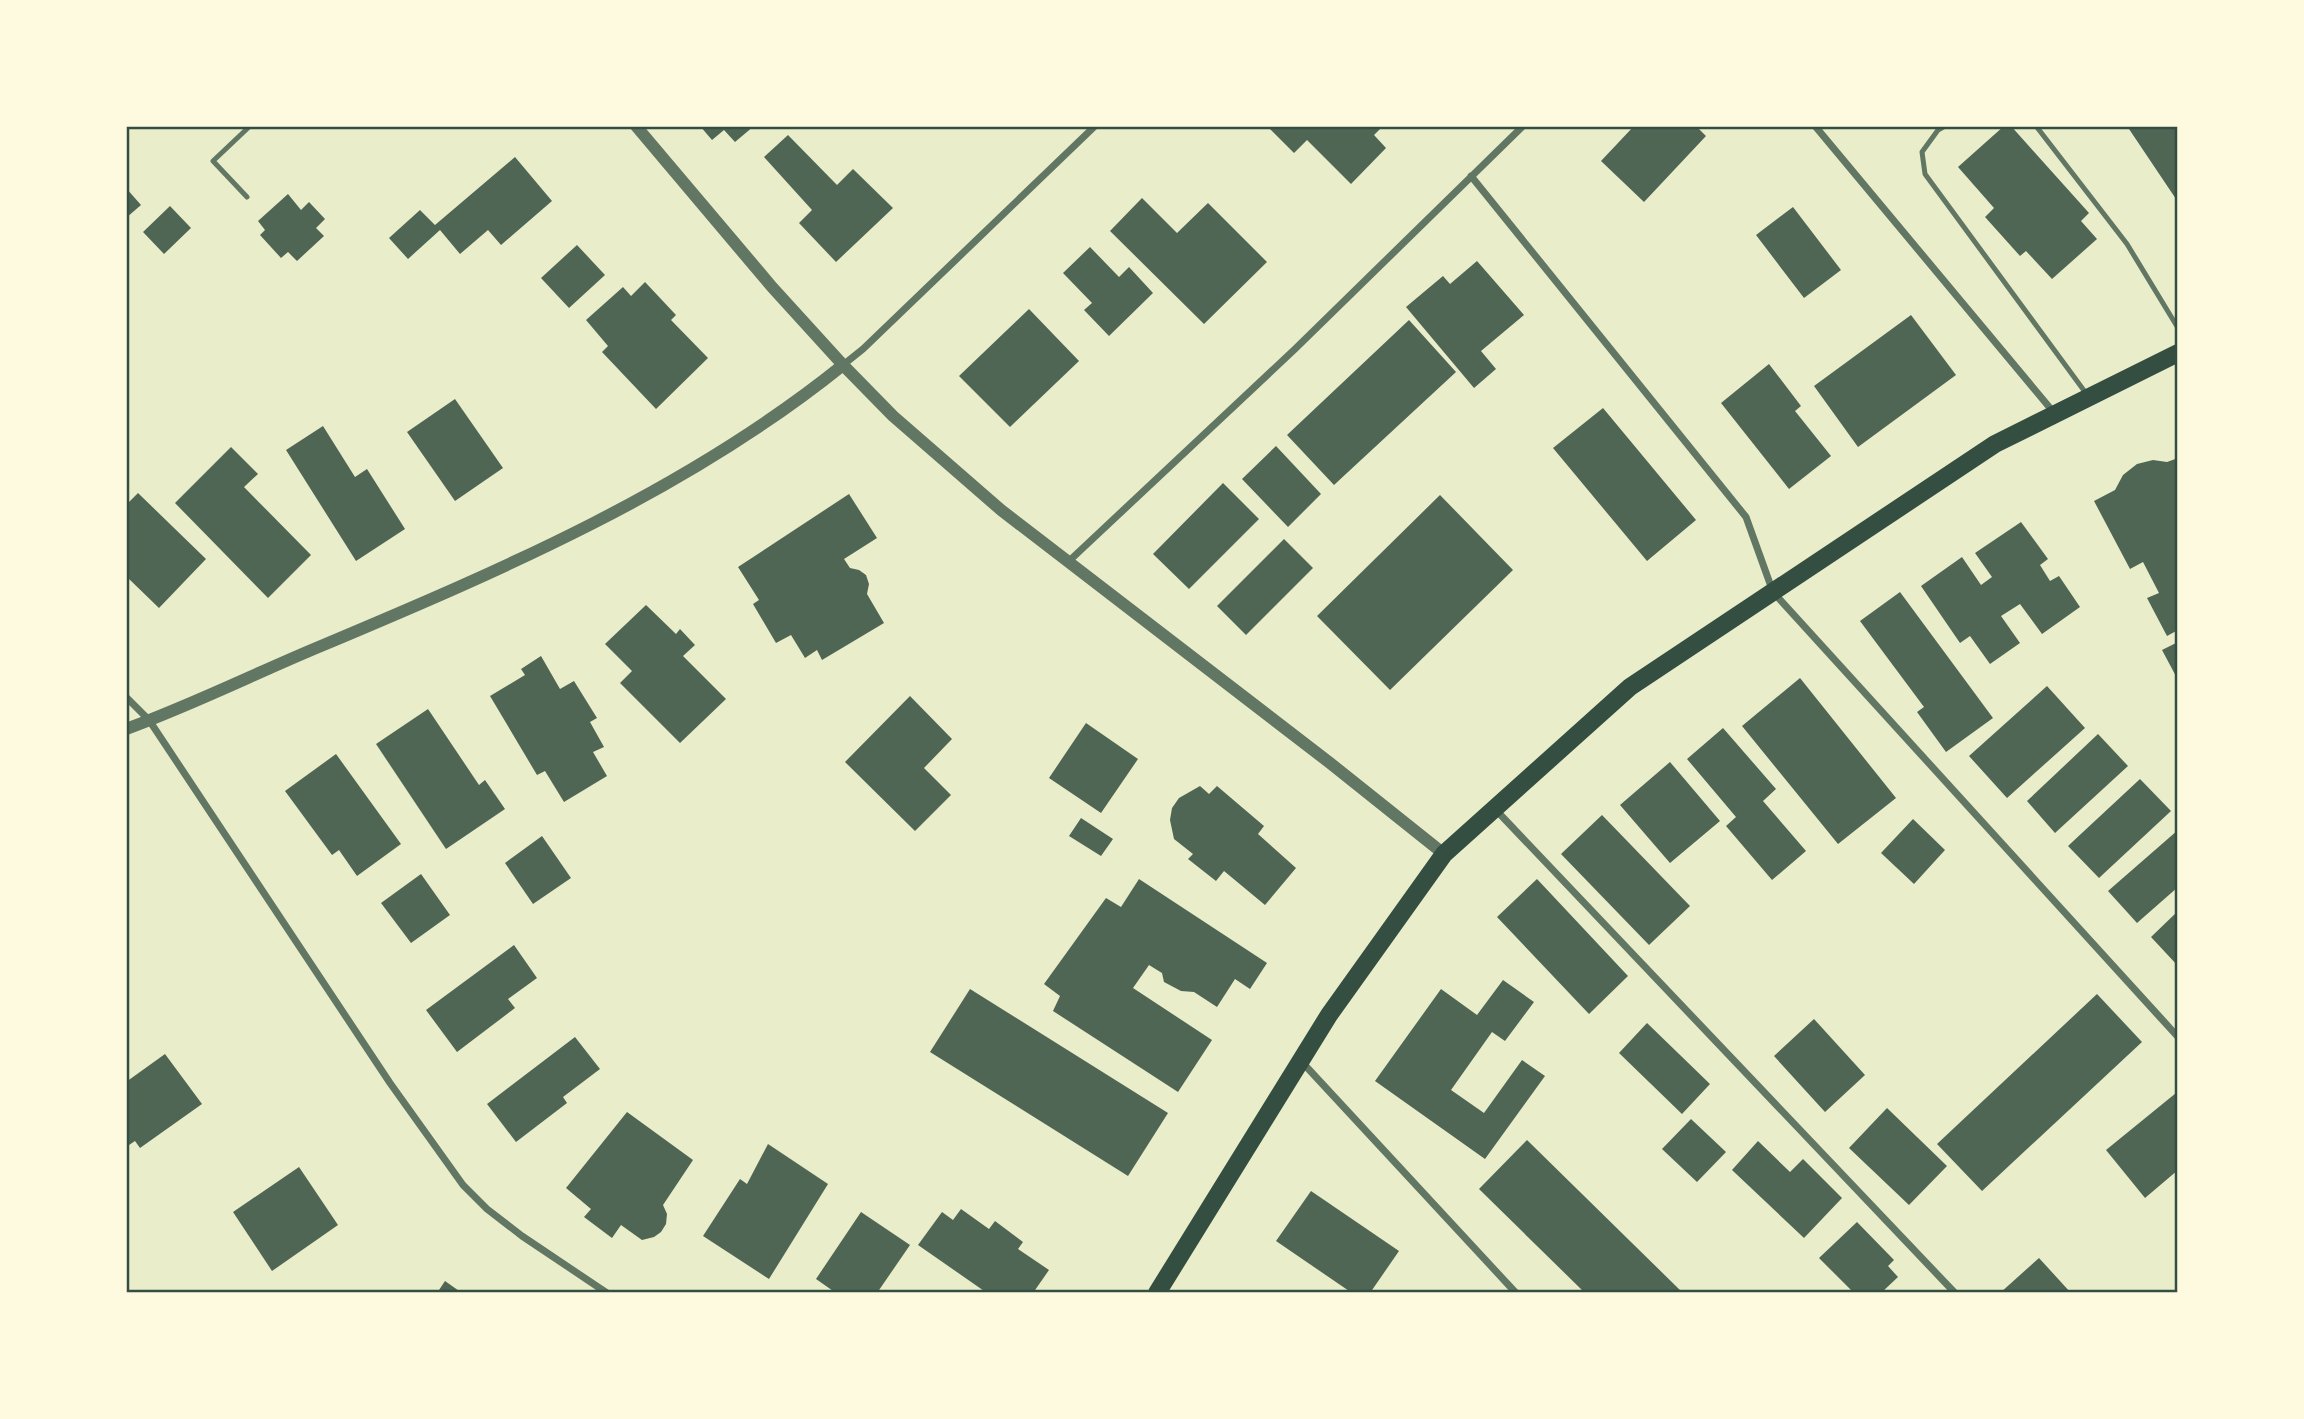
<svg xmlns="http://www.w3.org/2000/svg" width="2304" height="1419" viewBox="0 0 2304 1419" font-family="'Times New Roman',serif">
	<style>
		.building { fill: #4f6655 }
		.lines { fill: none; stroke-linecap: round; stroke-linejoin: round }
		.service { stroke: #617663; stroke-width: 5 }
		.minor { stroke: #617663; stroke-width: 7 }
		.tertiary { stroke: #617663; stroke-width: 12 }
		.primary { stroke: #344e41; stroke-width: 18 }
		.neatline { fill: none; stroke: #344e41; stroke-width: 2.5 }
	</style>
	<rect width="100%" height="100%" fill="#e9edc9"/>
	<path class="building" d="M 700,126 L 754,126 L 735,142 L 724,130 L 712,140 Z
		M 1267,126 L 1383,126 L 1374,135 L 1386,148 L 1351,184 L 1307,140 L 1294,153 Z
		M 1634,126 L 1696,126 L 1706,136 L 1644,202 L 1601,161 Z
		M 2004,126 L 2011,126 L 2089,213 L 2081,221 L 2097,239 L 2052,279 L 2026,251 L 2020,256 L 1985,217 L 1994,208 L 1958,167 Z
		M 2127,126 L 2178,126 L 2178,202 Z
		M 788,135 L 837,185 L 853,169 L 893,208 L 836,262 L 799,223 L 812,210 L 764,157 Z
		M 515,157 L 552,201 L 501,245 L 488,230 L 460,254 L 440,230 L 408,259 L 389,238 L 420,210 L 435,225 Z
		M 126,188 L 141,205 L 126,218 Z
		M 288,194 L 301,210 L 309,202 L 325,219 L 316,228 L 324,236 L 297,261 L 288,252 L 281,258 L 260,235 L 265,230 L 258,221 Z
		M 1142,198 L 1177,233 L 1208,203 L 1267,262 L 1204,324 L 1110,231 Z
		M 170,206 L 191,228 L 164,254 L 143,232 Z
		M 1793,207 L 1841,270 L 1804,298 L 1756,235 Z
		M 577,245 L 605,275 L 569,308 L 541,278 Z
		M 1090,247 L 1119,277 L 1129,267 L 1153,293 L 1109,336 L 1084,310 L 1092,303 L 1063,273 Z
		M 1477,261 L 1524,315 L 1481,351 L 1496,369 L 1474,388 L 1406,307 L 1443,276 L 1450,284 Z
		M 645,282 L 676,315 L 671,320 L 708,358 L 656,409 L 602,352 L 608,346 L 586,320 L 623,287 L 631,296 Z
		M 1029,309 L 1079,361 L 1010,427 L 959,376 Z
		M 1911,315 L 1956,375 L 1858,447 L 1814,386 Z
		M 1409,320 L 1456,372 L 1334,485 L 1287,435 Z
		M 1769,364 L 1801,406 L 1795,411 L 1831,456 L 1789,489 L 1721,403 Z
		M 455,399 L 503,468 L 455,501 L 407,432 Z
		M 1603,408 L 1696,520 L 1647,561 L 1553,448 Z
		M 323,426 L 355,477 L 367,469 L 405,529 L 356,561 L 286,450 Z
		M 1276,446 L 1321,494 L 1288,527 L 1242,479 Z
		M 231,447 L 258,474 L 244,487 L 311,555 L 268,598 L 175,503 Z
		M 2178,458 L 2178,630 L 2167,636 L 2147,598 L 2159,593 L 2143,562 L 2130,569 L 2094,501 L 2115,490 L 2123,475 L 2137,464 L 2153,460 L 2167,462 Z
		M 1223,483 L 1259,519 L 1189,589 L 1153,554 Z
		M 138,493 L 206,559 L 159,608 L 129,579 L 126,582 L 126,505 Z
		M 849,494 L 877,538 L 844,559 L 850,568 L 859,570 L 866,575 L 869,584 L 867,594 L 884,623 L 822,660 L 817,650 L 805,658 L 791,635 L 776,643 L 753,604 L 759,600 L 738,567 Z
		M 1440,495 L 1513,570 L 1390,690 L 1317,616 Z
		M 2021,522 L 2048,559 L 2040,565 L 2050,581 L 2059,576 L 2080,607 L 2042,634 L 2020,604 L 2001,616 L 2020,643 L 1990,664 L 1970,636 L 1960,643 L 1921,586 L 1962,557 L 1981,585 L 1992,577 L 1975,553 Z
		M 1284,539 L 1313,568 L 1246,635 L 1217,606 Z
		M 1900,592 L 1993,718 L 1946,752 L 1917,712 L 1924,707 L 1860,621 Z
		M 646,605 L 676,634 L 680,629 L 695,645 L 683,656 L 726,699 L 680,743 L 620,683 L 632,671 L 605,644 Z
		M 2178,642 L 2178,680 L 2162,650 Z
		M 541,656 L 560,689 L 574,681 L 597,718 L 590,722 L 604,747 L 593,752 L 607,776 L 564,802 L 545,771 L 537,775 L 490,696 L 525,675 L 521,669 Z
		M 1800,678 L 1896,798 L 1838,844 L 1742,726 Z
		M 2047,686 L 2085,728 L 2007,798 L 1969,756 Z
		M 910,696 L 952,739 L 924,768 L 951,795 L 915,831 L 845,762 Z
		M 428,709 L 479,785 L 485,780 L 505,809 L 446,849 L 376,744 Z
		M 1086,723 L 1138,759 L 1101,813 L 1049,778 Z
		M 1723,728 L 1776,789 L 1763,801 L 1806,851 L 1772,880 L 1726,826 L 1736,817 L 1687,759 Z
		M 2098,734 L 2128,766 L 2055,833 L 2027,801 Z
		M 336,754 L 401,844 L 357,876 L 339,850 L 332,855 L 285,791 Z
		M 1670,762 L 1720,821 L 1670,863 L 1620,805 Z
		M 2140,779 L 2171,811 L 2099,878 L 2068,846 Z
		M 1200,786 L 1209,794 L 1217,786 L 1264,826 L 1258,834 L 1296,868 L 1265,905 L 1224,871 L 1216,881 L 1188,859 L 1193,854 L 1174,839 L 1170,820 L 1172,808 L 1179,798 Z
		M 1602,815 L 1690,906 L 1649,945 L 1561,854 Z
		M 1081,818 L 1113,839 L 1101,856 L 1069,836 Z
		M 1913,819 L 1945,850 L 1914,884 L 1881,853 Z
		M 2178,830 L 2178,887 L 2137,923 L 2108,891 Z
		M 542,836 L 571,878 L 533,904 L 505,863 Z
		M 421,874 L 450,915 L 411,943 L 381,903 Z
		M 1139,879 L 1267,963 L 1250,989 L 1235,979 L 1217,1007 L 1194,992 L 1181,991 L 1164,982 L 1162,973 L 1149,965 L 1133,988 L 1212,1040 L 1178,1092 L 1053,1011 L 1060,996 L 1044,984 L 1106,898 L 1121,907 Z
		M 1537,879 L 1628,976 L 1589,1014 L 1497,917 Z
		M 2178,911 L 2178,966 L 2151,937 Z
		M 514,945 L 537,978 L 508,999 L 515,1008 L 457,1052 L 426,1010 Z
		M 1503,980 L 1534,1002 L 1505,1041 L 1492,1032 L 1451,1090 L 1484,1113 L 1522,1060 L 1545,1076 L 1485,1159 L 1375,1081 L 1441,989 L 1477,1015 Z
		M 970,989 L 1168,1113 L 1128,1176 L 930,1052 Z
		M 2097,994 L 2142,1042 L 1982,1191 L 1937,1144 Z
		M 1814,1019 L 1865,1075 L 1825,1112 L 1774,1056 Z
		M 1647,1023 L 1710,1084 L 1682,1114 L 1619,1053 Z
		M 575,1037 L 600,1069 L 563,1097 L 567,1103 L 516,1142 L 487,1104 Z
		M 165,1054 L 202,1104 L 140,1148 L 135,1141 L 126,1147 L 126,1082 Z
		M 2176,1093 L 2178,1096 L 2178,1170 L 2145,1198 L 2106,1150 Z
		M 1887,1108 L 1947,1166 L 1909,1205 L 1849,1148 Z
		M 627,1112 L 693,1160 L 663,1205 L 667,1214 L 666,1224 L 661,1232 L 654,1237 L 642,1240 L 621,1225 L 612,1238 L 584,1217 L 591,1209 L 566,1188 Z
		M 1691,1119 L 1726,1152 L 1697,1182 L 1662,1149 Z
		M 1527,1140 L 1683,1293 L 1585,1293 L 1479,1189 Z
		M 1758,1141 L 1790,1172 L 1803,1159 L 1842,1198 L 1804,1238 L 1732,1170 Z
		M 768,1144 L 828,1184 L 769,1279 L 703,1236 L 740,1179 L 747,1184 Z
		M 299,1167 L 338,1225 L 272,1271 L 233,1212 Z
		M 1311,1191 L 1399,1251 L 1370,1293 L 1352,1293 L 1276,1241 Z
		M 961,1209 L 989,1229 L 995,1221 L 1023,1242 L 1018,1249 L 1049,1270 L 1033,1293 L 987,1293 L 918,1245 L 942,1212 L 953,1220 Z
		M 861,1212 L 910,1245 L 877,1293 L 836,1293 L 816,1279 Z
		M 1857,1222 L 1894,1260 L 1888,1266 L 1898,1277 L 1881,1293 L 1854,1293 L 1819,1258 Z
		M 2039,1258 L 2071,1293 L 2000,1293 Z
		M 445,1281 L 462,1293 L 437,1293 Z"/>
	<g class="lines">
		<path class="service" d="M 1945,126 L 1938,130 L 1922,152 L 1925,174 L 2088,396
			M 2036,126 L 2127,244 L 2178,328
			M 247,197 L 213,161 L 250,126"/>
		<path class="minor" d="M 1815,126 L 2055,414
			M 1471,176 L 1746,517 L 1773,592 L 2178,1037
			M 843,365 L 863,349 L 1095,126
			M 1068,562 L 1295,349 L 1523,126
			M 126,697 L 149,720 L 390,1083 L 463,1185 L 487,1209 L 522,1236 L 607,1293
			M 1495,809 L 1955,1293
			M 1302,1062 L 1516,1293"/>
		<path class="tertiary" d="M 636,126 L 772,287 L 843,365 L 893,416 L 1001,510 L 1330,763 L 1444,854
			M 126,729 C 192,705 256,673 321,646 C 504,569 688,490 843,365"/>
		<path class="primary" d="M 1157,1293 L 1329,1015 L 1444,854 L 1630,687 L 1995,444 L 2178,353"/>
	</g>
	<rect width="2304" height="1419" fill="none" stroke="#fefae0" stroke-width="256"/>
	<rect x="128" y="128" width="2048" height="1163" class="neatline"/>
</svg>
